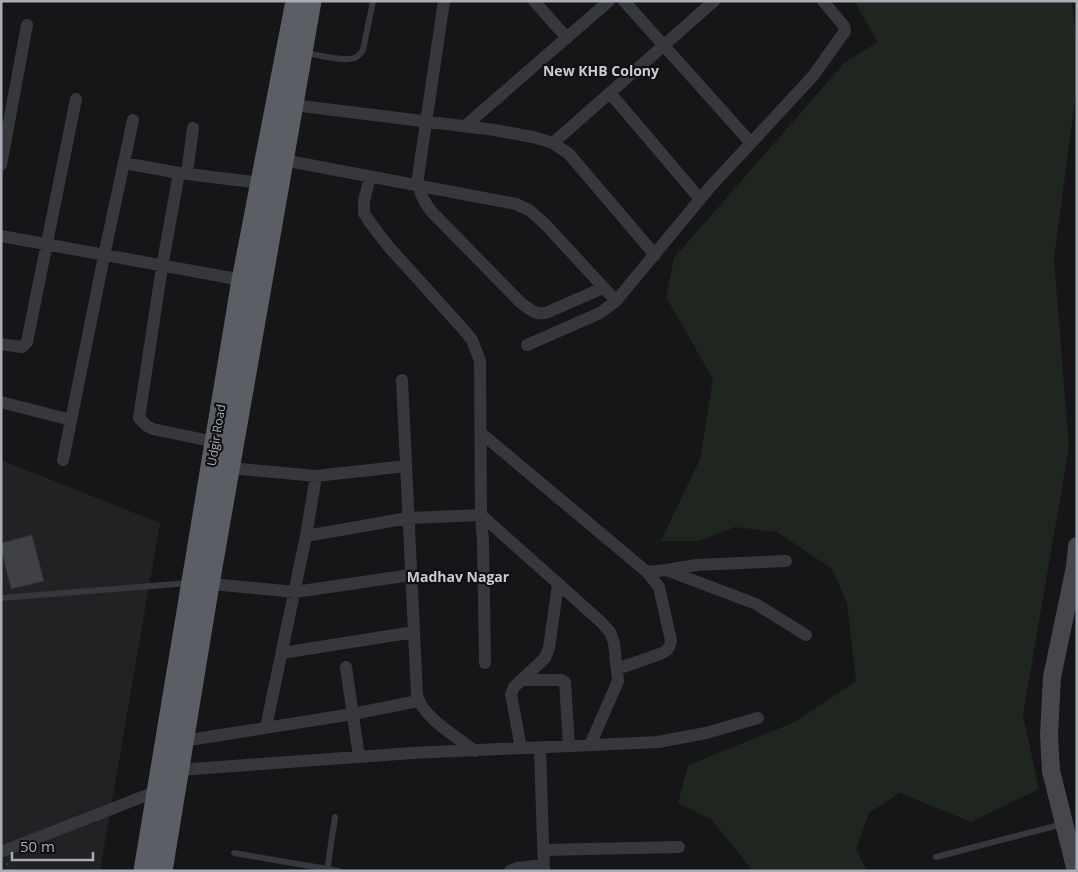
<svg xmlns="http://www.w3.org/2000/svg" width="1078" height="872" viewBox="0 0 1078 872" font-family="'Open Sans',sans-serif">
	<style>
		.built { fill: #222225 }
		.green { fill: #1e261f }
		.building { fill: #404145; stroke: #303034 }
		.lines { fill: none; stroke-linecap: round; stroke-linejoin: round }
		.path { stroke: #3d3f44; stroke-width: 2; stroke-dasharray: 2.5 4; stroke-linecap: butt }
		.service { stroke: #37383d; stroke-width: 6 }
		.minor { stroke: #37383d; stroke-width: 12 }
		.secondary { stroke: #45474d; stroke-width: 18 }
		.trunk { stroke: #5b5e65; stroke-width: 21 }
		.labels { text-anchor: middle; dominant-baseline: central; stroke-width: 4.5; stroke-linejoin: round; paint-order: stroke }
		.street-label { font-size: 12px; fill: #a8adb8; stroke: #111113 }
		.neighbourhood-label { font-size: 14px; font-weight: bold; fill: #c9ccd4; stroke: #111113 }
	</style>
	<rect width="100%" height="100%" fill="#161618"/>
	<path class="built" d="M 1,460 L 160,523 L 100,871 L 1,871 Z"/>
	<path class="green" d="M 854,1 L 1072,1 L 1077,48 L 1077,86 L 1054,259 L 1069,447 L 1023,715 L 1039,789 L 971,822 L 900,793 L 869,813 L 856,850 L 867,871 L 753,871 L 712,820 L 678,803 L 688,765 L 795,722 L 856,681 L 847,603 L 832,569 L 777,532 L 735,527 L 699,541 L 661,541 L 700,459 L 713,379 L 666,297 L 674,258 L 845,62 L 878,42 Z"/>
	<path class="building" d="M 32,535 L 44,581 L 11,589 L 1,550 L 1,543 Z"/>
	<g class="lines">
		<path class="path" d="M 7,863 L 9,871"/>
		<path class="service" d="M 306,53 C 318,55 343,62 354,58 C 358,57 361,53 363,50 L 373,1
			M 1,598 L 189,583
			M 234,853 L 339,871
			M 936,857 L 1063,824
			M 327,871 L 335,817"/>
		<path class="minor" d="M 444,1 L 418,177 C 418,191 423,200 431,211 L 521,303 C 530,310 537,316 548,312 L 603,288
			M 534,1 L 567,38
			M 624,1 L 751,143
			M 610,93 L 700,199
			M 293,105 L 495,130 L 537,138 L 553,143 L 569,154 L 655,255
			M 465,126 L 609,1
			M 553,143 L 714,1
			M 283,160 L 516,204 L 529,210 L 545,224 L 616,301
			M 124,163 L 179,173 L 261,183
			M 1,165 L 27,25
			M 179,173 L 162,267 L 139,418 L 147,426 L 153,429 L 215,442
			M 187,174 L 193,128
			M 370,177 L 364,201 L 364,213 L 369,221 L 388,246 L 464,330 L 472,340 L 480,361 L 481,515 L 483,541 L 485,663
			M 1,236 L 242,280 L 246,283
			M 1,344 L 22,347 L 27,342 L 76,99
			M 527,345 L 600,313 L 616,301 L 711,186 L 813,76 L 845,31 L 844,26 L 823,1
			M 402,380 L 417,695 C 422,717 457,737 475,751
			M 1,402 L 71,420
			M 481,433 L 647,572 L 659,587 L 671,640 C 670,648 667,651 660,654 L 617,669
			M 63,460 L 104,256 L 133,120
			M 230,468 L 316,476 L 406,466
			M 306,536 L 408,518 L 481,515 L 600,621 L 610,632 L 614,643 L 618,681 L 590,745
			M 666,570 L 696,565 L 786,561
			M 647,572 L 666,570 L 756,604 L 806,635
			M 202,583 L 295,592 L 411,575
			M 282,653 L 414,632
			M 346,667 L 359,757
			M 522,680 L 561,680 L 565,682 L 569,746
			M 266,727 L 306,536 L 316,476
			M 183,741 L 353,714 L 418,701
			M 521,748 L 511,694 L 514,687 L 545,658 L 549,648 L 558,584
			M 540,748 L 544,871
			M 179,770 L 412,753 L 658,742 L 706,733 L 758,718
			M 544,850 L 679,847
			M 1,852 L 160,790
			M 510,871 L 517,868 L 544,865"/>
		<path class="secondary" d="M 1076,871 L 1051,771 L 1049,735 L 1052,677 L 1075,567 L 1077,546"/>
		<path class="trunk" d="M 144,871 L 242,280 L 296,1
			M 162,871 L 209,584 L 311,1"/>
	</g>
	<g class="labels">
		<g class="street-label">
			<text transform="translate(216 435) rotate(-81)">Udgir Road</text>
		</g>
		<g class="neighbourhood-label">
			<text x="601" y="70">New KHB Colony</text>
			<text x="458" y="576">Madhav Nagar</text>
		</g>
	</g>
	<rect width="1078" height="872" fill="none" stroke="#a8adb8" stroke-width="5"/>
	<path d="M12 852v8h81v-8" fill="none" stroke="#a8adb8" stroke-width="2.5"/>
	<text x="20" y="852" font-size="15" fill="#a8adb8" stroke="#111113" stroke-width="4" paint-order="stroke">50 m</text>
</svg>
